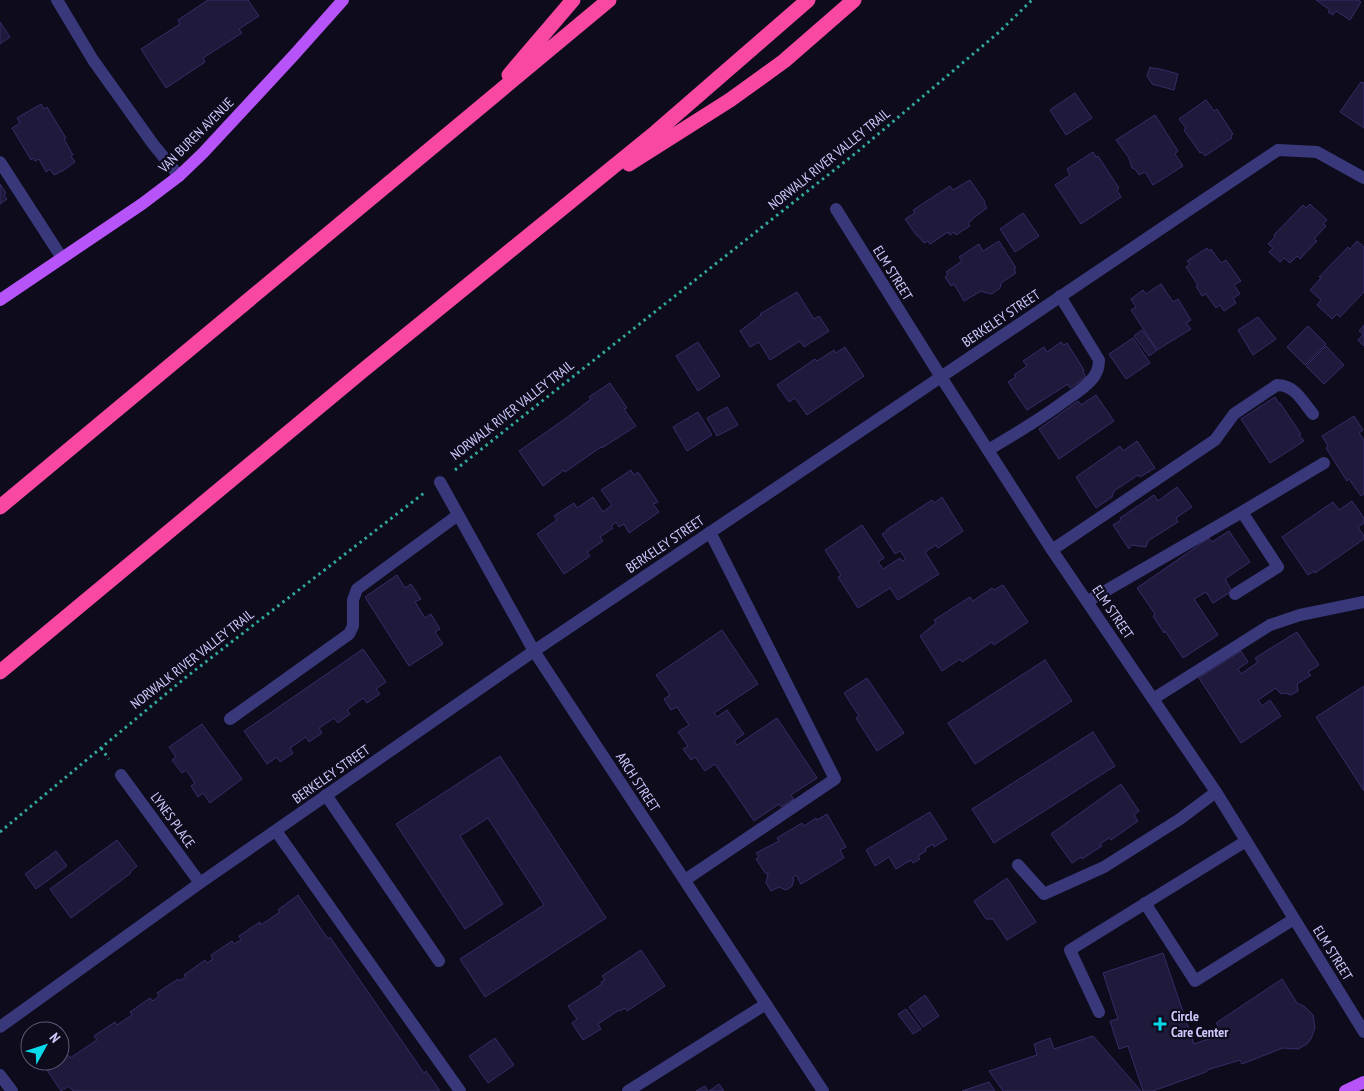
<svg xmlns="http://www.w3.org/2000/svg" width="1364" height="1091" viewBox="0 0 1364 1091" font-family="'PT Sans Narrow',sans-serif">
	<style>
		.building { fill: #1f193c; stroke: #362c68 }
		.lines { fill: none; stroke-linecap: round; stroke-linejoin: round }
		.path { stroke: #31a99e; stroke-width: 3; stroke-dasharray: 2.5 4; stroke-linecap: butt }
		.lane { stroke: #39387a; stroke-width: 12 }
		.street { stroke: #39387a; stroke-width: 12 }
		.primary { stroke: #b654f9; stroke-width: 12 }
		.highway { stroke: #f948a2; stroke-width: 15 }
		.poi-dot { fill: #08daea; stroke: #0e0c1c; stroke-width: 2 }
		.labels { text-anchor: middle; dominant-baseline: central; stroke-width: 4.5; stroke-linejoin: round; paint-order: stroke }
		.street-label { font-size: 14px; fill: #cdc9fd; stroke: #0e0c1c }
		.poi-label { font-size: 14px; font-weight: bold; fill: #cdc9fd; stroke: #0e0c1c; text-anchor: start }
	</style>
	<rect width="100%" height="100%" fill="#0e0c1c"/>
	<path class="building" d="M 208,0 L 248,0 L 259,16 L 239,29 L 242,33 L 203,58 L 205,62 L 166,88 L 141,49 L 180,24 L 178,20 Z
		M 1316,0 L 1358,0 L 1361,2 L 1350,20 L 1336,11 L 1333,15 L 1328,12 L 1330,10 Z
		M 0,22 L 10,37 L 0,44 Z
		M 1150,67 L 1156,69 L 1156,68 L 1178,74 L 1174,90 L 1152,84 L 1147,76 Z
		M 1361,82 L 1364,83 L 1364,128 L 1340,112 Z
		M 1075,93 L 1092,118 L 1066,135 L 1050,110 Z
		M 1206,100 L 1214,111 L 1217,109 L 1233,134 L 1231,136 L 1232,138 L 1205,156 L 1202,152 L 1200,153 L 1184,130 L 1186,128 L 1179,119 Z
		M 41,104 L 44,109 L 47,107 L 66,138 L 64,139 L 73,155 L 71,156 L 75,162 L 64,170 L 54,175 L 50,169 L 46,172 L 39,159 L 35,161 L 33,158 L 31,160 L 12,128 L 20,123 L 17,118 Z
		M 1155,115 L 1178,151 L 1175,154 L 1183,166 L 1153,185 L 1145,172 L 1139,175 L 1136,170 L 1132,168 L 1129,158 L 1116,140 Z
		M 1093,152 L 1096,157 L 1098,156 L 1119,188 L 1117,190 L 1121,197 L 1081,224 L 1055,185 L 1070,175 L 1067,169 Z
		M 970,180 L 985,202 L 984,203 L 987,208 L 972,219 L 972,220 L 968,223 L 970,226 L 956,235 L 954,232 L 950,235 L 948,232 L 930,244 L 928,241 L 924,243 L 918,236 L 917,236 L 905,219 L 915,213 L 913,210 L 950,186 L 953,190 Z
		M 0,184 L 6,193 L 4,195 L 7,199 L 0,204 Z
		M 1310,204 L 1327,220 L 1323,224 L 1326,226 L 1314,239 L 1317,241 L 1300,259 L 1297,256 L 1290,263 L 1284,258 L 1280,262 L 1269,252 L 1273,248 L 1268,244 L 1275,237 L 1274,235 L 1303,205 L 1306,208 Z
		M 1023,213 L 1039,236 L 1015,252 L 1000,229 Z
		M 999,241 L 1016,268 L 1014,269 L 1016,273 L 1001,283 L 1000,288 L 992,294 L 983,292 L 981,291 L 964,301 L 954,284 L 951,286 L 945,277 L 948,274 L 946,272 L 962,261 L 959,257 L 979,244 L 983,251 Z
		M 1357,241 L 1364,247 L 1364,292 L 1340,317 L 1337,314 L 1332,319 L 1317,305 L 1321,300 L 1310,290 L 1321,278 L 1319,277 L 1348,247 L 1350,249 Z
		M 1207,248 L 1209,251 L 1211,249 L 1221,263 L 1226,260 L 1241,281 L 1234,285 L 1240,294 L 1233,298 L 1236,303 L 1224,311 L 1220,305 L 1216,308 L 1206,294 L 1202,296 L 1196,286 L 1198,285 L 1186,267 L 1190,264 L 1187,261 Z
		M 1161,284 L 1173,302 L 1178,299 L 1191,320 L 1186,323 L 1191,329 L 1157,350 L 1131,310 L 1136,307 L 1131,299 L 1143,290 L 1146,294 Z
		M 797,292 L 814,319 L 819,316 L 829,331 L 804,347 L 800,341 L 770,360 L 759,342 L 750,347 L 740,331 L 761,315 L 760,314 Z
		M 1258,317 L 1276,339 L 1253,355 L 1238,330 Z
		M 1364,325 L 1364,346 L 1358,340 L 1363,334 L 1359,331 Z
		M 1308,326 L 1326,344 L 1305,365 L 1287,347 Z
		M 1142,330 L 1157,350 L 1149,356 L 1134,336 Z
		M 1133,338 L 1150,363 L 1126,379 L 1109,354 Z
		M 698,342 L 720,376 L 698,391 L 676,356 Z
		M 1061,342 L 1064,345 L 1067,343 L 1084,370 L 1083,372 L 1086,377 L 1070,388 L 1068,384 L 1027,410 L 1008,382 L 1016,377 L 1014,375 L 1027,366 L 1023,361 L 1044,347 L 1047,352 Z
		M 1326,346 L 1344,365 L 1324,384 L 1306,366 Z
		M 845,347 L 864,376 L 807,415 L 795,398 L 789,402 L 777,385 L 815,359 L 817,361 L 834,350 L 836,353 Z
		M 610,383 L 627,408 L 624,409 L 636,426 L 602,448 L 601,447 L 565,472 L 564,470 L 543,486 L 519,451 L 565,419 L 591,399 L 589,397 Z
		M 1096,395 L 1114,421 L 1059,459 L 1039,429 L 1078,401 L 1081,405 Z
		M 1275,397 L 1279,404 L 1280,403 L 1301,434 L 1299,435 L 1304,441 L 1270,463 L 1241,419 Z
		M 727,407 L 738,425 L 717,436 L 707,418 Z
		M 698,412 L 712,435 L 687,451 L 673,427 Z
		M 1354,416 L 1363,430 L 1359,433 L 1364,440 L 1364,494 L 1361,496 L 1349,479 L 1347,481 L 1326,448 L 1328,446 L 1322,436 Z
		M 1137,441 L 1155,468 L 1140,477 L 1138,475 L 1114,491 L 1112,497 L 1096,508 L 1076,477 L 1120,446 L 1123,451 Z
		M 631,470 L 634,475 L 638,472 L 658,502 L 653,504 L 659,512 L 629,533 L 624,524 L 619,527 L 616,522 L 611,526 L 613,528 L 600,537 L 603,541 L 587,552 L 590,556 L 564,574 L 537,534 L 557,520 L 554,516 L 574,503 L 577,508 L 593,497 L 603,512 L 612,505 L 601,490 Z
		M 1177,487 L 1192,507 L 1176,518 L 1178,522 L 1148,541 L 1146,547 L 1131,545 L 1129,549 L 1113,525 L 1121,520 L 1120,518 L 1154,495 L 1158,501 Z
		M 942,497 L 963,531 L 938,548 L 936,545 L 925,552 L 939,574 L 898,600 L 890,588 L 858,608 L 838,577 L 841,575 L 825,550 L 862,525 L 884,558 L 878,562 L 883,569 L 900,558 L 902,561 L 906,559 L 900,551 L 895,554 L 882,534 L 887,531 L 886,530 L 932,500 L 934,503 Z
		M 1352,501 L 1364,518 L 1364,523 L 1358,527 L 1364,536 L 1364,539 L 1315,573 L 1314,571 L 1308,575 L 1282,537 L 1333,502 L 1339,510 Z
		M 1229,531 L 1250,562 L 1225,579 L 1232,591 L 1213,603 L 1206,592 L 1194,599 L 1218,635 L 1183,658 L 1165,631 L 1164,633 L 1153,616 L 1155,614 L 1137,588 L 1209,538 L 1212,542 Z
		M 397,575 L 405,588 L 411,584 L 421,599 L 415,602 L 425,618 L 431,614 L 440,629 L 435,632 L 443,644 L 409,666 L 365,597 Z
		M 1003,585 L 1028,622 L 994,645 L 992,642 L 962,662 L 960,659 L 942,671 L 920,636 L 936,623 L 934,620 L 970,597 L 973,601 L 992,588 L 994,590 Z
		M 722,630 L 758,684 L 714,713 L 717,717 L 727,710 L 744,734 L 734,741 L 737,745 L 777,718 L 817,778 L 791,795 L 794,799 L 781,807 L 779,804 L 754,821 L 715,764 L 705,771 L 695,757 L 691,760 L 683,749 L 688,746 L 678,732 L 689,725 L 677,707 L 671,710 L 664,699 L 670,695 L 656,675 Z
		M 1297,632 L 1319,665 L 1308,672 L 1311,675 L 1297,684 L 1298,691 L 1291,695 L 1285,693 L 1281,694 L 1276,688 L 1258,700 L 1262,706 L 1270,700 L 1281,716 L 1241,743 L 1199,678 L 1241,651 L 1248,662 L 1238,669 L 1241,674 L 1258,662 L 1255,658 Z
		M 363,649 L 386,682 L 376,689 L 380,694 L 367,703 L 363,698 L 347,710 L 350,714 L 338,723 L 334,718 L 319,728 L 322,733 L 309,742 L 306,737 L 290,748 L 293,753 L 280,762 L 277,757 L 267,764 L 244,731 Z
		M 1045,660 L 1072,701 L 975,764 L 948,723 Z
		M 867,678 L 904,733 L 877,751 L 856,718 L 859,716 L 844,693 Z
		M 1364,686 L 1364,791 L 1316,717 Z
		M 202,724 L 242,779 L 210,803 L 203,793 L 198,797 L 191,786 L 195,783 L 186,770 L 182,773 L 172,760 L 176,757 L 169,747 Z
		M 1093,732 L 1115,766 L 994,843 L 972,809 Z
		M 500,756 L 606,918 L 485,997 L 460,959 L 544,905 L 488,818 L 460,836 L 503,904 L 465,929 L 396,824 Z
		M 1121,784 L 1139,811 L 1134,815 L 1138,821 L 1111,840 L 1109,838 L 1100,844 L 1102,846 L 1082,859 L 1081,857 L 1072,863 L 1051,834 Z
		M 930,812 L 947,839 L 934,847 L 933,844 L 925,849 L 926,851 L 918,856 L 920,859 L 913,863 L 911,860 L 896,869 L 889,857 L 875,866 L 866,850 Z
		M 827,814 L 846,847 L 840,850 L 844,858 L 801,884 L 796,875 L 792,878 L 794,879 L 792,886 L 786,890 L 779,887 L 771,891 L 766,883 L 768,874 L 768,873 L 766,874 L 756,859 L 759,857 L 756,853 L 779,841 L 777,838 L 802,823 L 804,826 L 816,818 L 817,820 Z
		M 117,840 L 137,866 L 130,872 L 131,873 L 71,918 L 50,889 Z
		M 56,851 L 67,866 L 36,889 L 25,874 Z
		M 1007,878 L 1036,922 L 1007,940 L 993,919 L 986,919 L 974,901 Z
		M 298,895 L 328,939 L 330,937 L 424,1073 L 426,1071 L 440,1091 L 73,1091 L 69,1086 L 61,1091 L 47,1070 L 68,1055 L 70,1058 L 97,1040 L 94,1036 L 115,1022 L 117,1025 L 132,1015 L 130,1012 L 150,998 L 153,1001 L 159,996 L 157,993 L 178,979 L 179,981 L 186,977 L 184,975 L 205,960 L 207,963 L 213,959 L 211,955 L 232,941 L 234,944 L 241,940 L 239,936 L 260,922 L 261,925 L 280,912 L 278,910 Z
		M 641,950 L 665,986 L 627,1011 L 625,1008 L 620,1011 L 619,1010 L 598,1024 L 601,1029 L 583,1040 L 572,1023 L 577,1019 L 568,1006 L 602,984 L 601,982 L 605,980 L 602,976 Z
		M 1163,953 L 1194,1044 L 1223,1034 L 1216,1023 L 1282,979 L 1297,1003 L 1305,1007 L 1313,1015 L 1315,1028 L 1311,1039 L 1307,1044 L 1298,1049 L 1283,1048 L 1242,1064 L 1240,1060 L 1207,1070 L 1206,1072 L 1153,1091 L 1143,1091 L 1128,1046 L 1119,1049 L 1110,1021 L 1118,1019 L 1103,973 Z
		M 925,995 L 939,1016 L 923,1027 L 909,1007 Z
		M 906,1009 L 921,1029 L 913,1034 L 898,1014 Z
		M 1093,1036 L 1141,1091 L 1003,1091 L 989,1071 L 1037,1055 L 1034,1044 L 1050,1038 L 1054,1049 Z
		M 495,1038 L 514,1065 L 488,1083 L 469,1056 Z
		M 989,1082 L 995,1091 L 962,1091 Z
		M 719,1084 L 724,1091 L 709,1091 Z
		M 705,1086 L 708,1091 L 696,1091 Z"/>
	<g class="lines">
		<path class="path" d="M 455,470 L 857,152 L 998,33 L 1032,0
			M 101,748 L 109,759
			M 0,832 L 185,678 L 424,493"/>
		<path class="lane" d="M 57,0 L 93,60 L 153,144 L 179,176
			M 0,162 L 62,258
			M 988,450 C 1015,434 1041,419 1066,400 C 1075,394 1086,387 1093,378 C 1097,373 1099,366 1099,360 L 1060,296
			M 1242,512 L 1324,463
			M 1052,550 L 1215,440 L 1234,414 L 1277,385 C 1295,385 1303,402 1313,414
			M 1088,601 L 1242,512 L 1278,567 L 1235,594
			M 1153,699 L 1270,625 L 1300,615 L 1364,602
			M 230,719 L 349,634 L 353,626 L 353,600 L 357,589 L 458,515
			M 326,795 L 439,961
			M 276,831 L 460,1091
			M 1018,865 L 1044,894 L 1104,867 L 1180,819 L 1216,792
			M 685,880 L 835,779 L 710,532
			M 1145,903 L 1195,981 L 1294,919
			M 1099,1012 L 1070,950 L 1246,841
			M 628,1091 L 766,1004"/>
		<path class="street" d="M 836,209 L 941,377 L 1052,550 L 1216,792 L 1364,1032
			M 440,482 L 534,651 L 823,1091
			M 121,775 L 200,883
			M 0,1027 L 200,883 L 534,651 L 1278,150 L 1317,152 L 1364,178
			M 0,1075 L 12,1091"/>
		<path class="primary" d="M 0,300 L 142,204 L 179,176 L 203,153 L 294,55 L 343,0
			M 1345,1091 L 1364,1082"/>
		<path class="highway" d="M 509,75 L 573,0
			M 629,164 L 730,100 L 784,61 L 854,0
			M 0,507 L 609,0
			M 0,672 L 361,372 L 656,132 L 808,0"/>
	</g>
	<path class="poi-dot" d="M1157.5 1016.5h5v5h5v5h-5v5h-5v-5h-5v-5h5z"/>
	<g class="labels">
		<g class="street-label">
			<text transform="translate(196 135) rotate(-45)">VAN BUREN AVENUE</text>
			<text transform="translate(829 159) rotate(-39)">NORWALK RIVER VALLEY TRAIL</text>
			<text transform="translate(893 273) rotate(58)">ELM STREET</text>
			<text transform="translate(1001 318) rotate(-34)">BERKELEY STREET</text>
			<text transform="translate(512 410) rotate(-38)">NORWALK RIVER VALLEY TRAIL</text>
			<text transform="translate(665 544) rotate(-34)">BERKELEY STREET</text>
			<text transform="translate(1113 612) rotate(56)">ELM STREET</text>
			<text transform="translate(192 659) rotate(-38)">NORWALK RIVER VALLEY TRAIL</text>
			<text transform="translate(331 774) rotate(-35)">BERKELEY STREET</text>
			<text transform="translate(638 782) rotate(57)">ARCH STREET</text>
			<text transform="translate(173 820) rotate(54)">LYNES PLACE</text>
			<text transform="translate(1333 953) rotate(58)">ELM STREET</text>
		</g>
		<g class="poi-label">
			<text x="1171" y="1016">Circle<tspan x="1171" dy="16">Care Center</tspan></text>
		</g>
	</g>
	<g transform="translate(45 1046) rotate(50)"><circle r="24" fill="#0e0c1c" stroke="#5a5876"/>
	<path d="M0-4L9 19L0 12L-9 19Z" fill="#08daea"/>
	<text y="-8" font-size="14" font-weight="bold" text-anchor="middle" fill="#cdc9fd">N</text>
	</g>
</svg>
